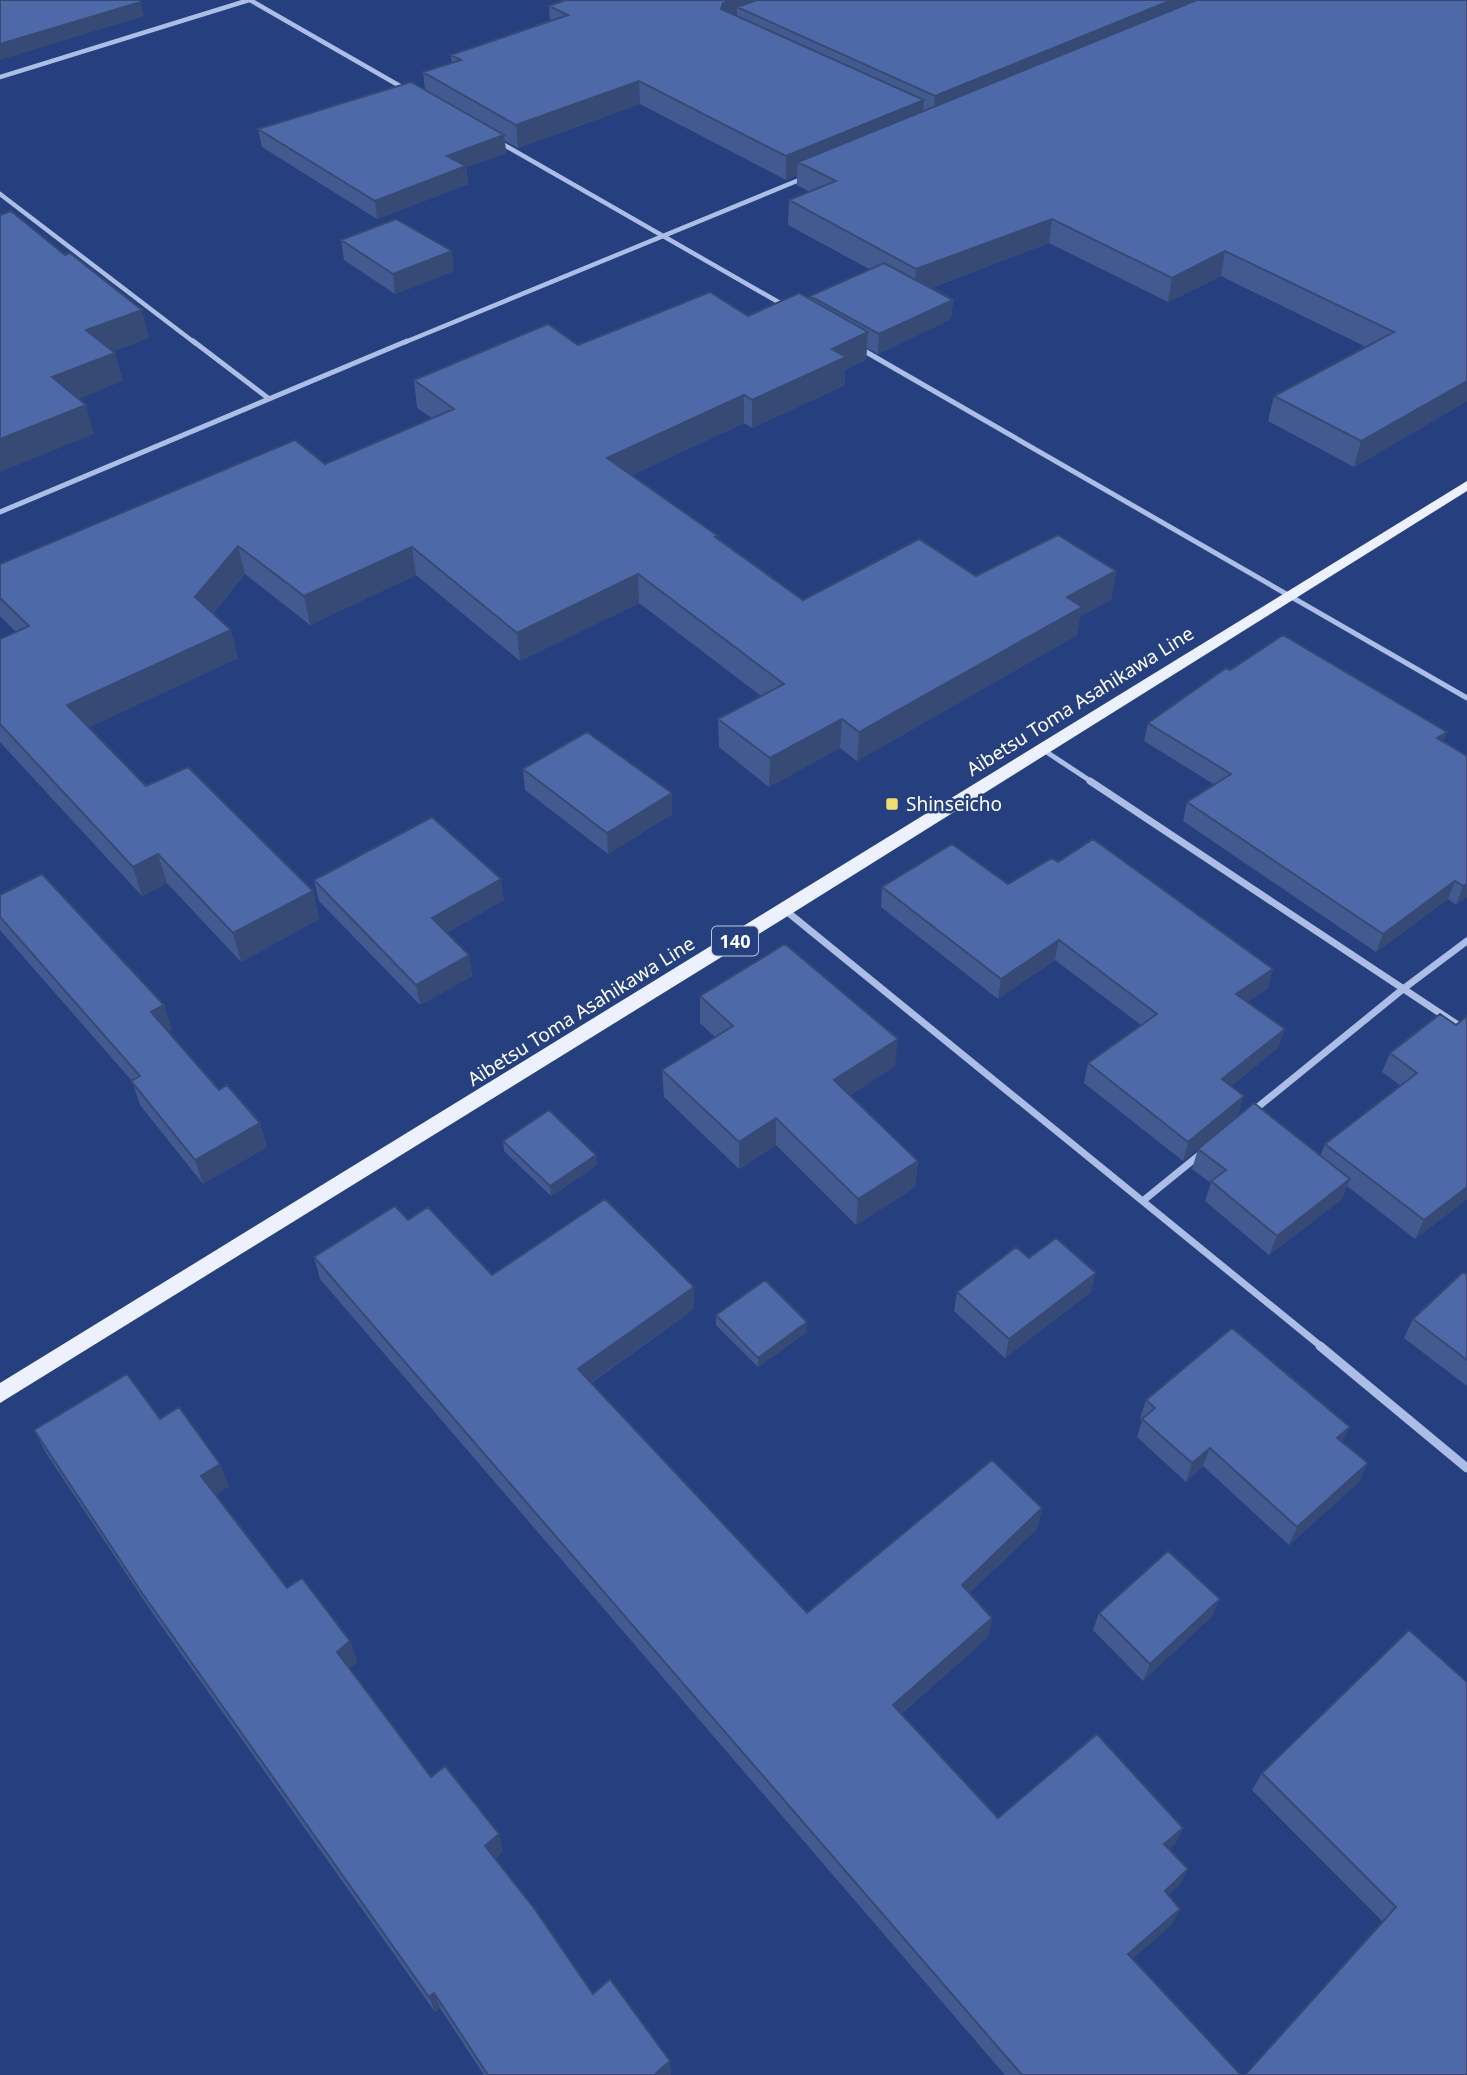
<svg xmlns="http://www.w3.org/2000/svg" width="1467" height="2075" viewBox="0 0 1467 2075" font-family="'Noto Sans',sans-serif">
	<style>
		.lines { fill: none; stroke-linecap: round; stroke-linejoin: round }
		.street-far3 { stroke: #acbee5; stroke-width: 4.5 }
		.street-far2 { stroke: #acbee5; stroke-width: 5 }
		.street-far1 { stroke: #acbee5; stroke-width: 7 }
		.street { stroke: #acbee5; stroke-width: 9 }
		.primary { fill: #edf1fd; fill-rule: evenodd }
		.wall { fill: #435a90 }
		.shaded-wall { fill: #374a75 }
		.building { fill: #4e69a7; stroke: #374a75; stroke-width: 2 }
		.poi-dot { fill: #eedd71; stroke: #26407f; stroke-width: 2.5 }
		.labels { text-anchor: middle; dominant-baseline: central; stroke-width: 5; stroke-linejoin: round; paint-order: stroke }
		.shield { fill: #26407f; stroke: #bec6d9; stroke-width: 2 }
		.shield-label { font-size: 18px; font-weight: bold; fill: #fff }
		.street-label { font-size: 19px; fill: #fff; stroke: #26407f }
		.poi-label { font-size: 19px; fill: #fff; stroke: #26407f; text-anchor: start }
	</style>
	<rect width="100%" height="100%" fill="#26407f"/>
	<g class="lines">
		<path class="street-far3" d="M 250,0 L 407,90
			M 0,77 L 249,0
			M 499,142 L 787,307
			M 0,194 L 195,343
			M 403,343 L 804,178"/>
		<path class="street-far2" d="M 193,341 L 268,398
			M 861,349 L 1467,698
			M 0,512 L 407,341
			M 1042,749 L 1092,782"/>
		<path class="street-far1" d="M 1090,781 L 1467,1031
			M 785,910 L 1323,1348
			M 1253,1111 L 1403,989 L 1467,941
			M 1144,1200 L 1203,1152"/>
		<path class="street" d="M 1320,1346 L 1467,1468"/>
		<path class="primary" d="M 1467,481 L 1467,491 L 791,914 L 0,1403 L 0,1383 Z"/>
	</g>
	<path class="wall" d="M 1467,0 L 1467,401 L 1354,467 L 1268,421 L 1274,396 L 1366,347 L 1221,276 L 1168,302 L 1049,243 L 931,288 L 953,300 L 951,319 L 878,354 L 867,348 L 866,360 L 845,370 L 845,385 L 752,428 L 744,423 L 632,475 L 803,600 L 976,576 L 1116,571 L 1111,600 L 1080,616 L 1077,635 L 857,761 L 840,748 L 769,787 L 719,747 L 718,719 L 761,696 L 639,603 L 520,661 L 416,575 L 310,625 L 245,574 L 213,613 L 238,658 L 89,727 L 146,786 L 313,891 L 319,919 L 241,962 L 167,883 L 142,896 L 0,742 L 0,639 L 16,632 L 0,616 L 0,564 L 325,464 L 432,418 L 417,408 L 414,380 L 578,345 L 748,316 L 809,299 L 810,296 L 869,269 L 788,225 L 789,200 L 810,192 L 797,185 L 797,175 L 786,180 L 640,104 L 518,148 L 505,141 L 506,153 L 466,167 L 468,184 L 377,219 L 262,147 L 258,129 L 425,90 L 423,72 L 452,63 L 451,55 L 550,21 L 549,6 Z
		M 341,240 L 454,271 L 395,294 L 344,260 Z
		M 1230,670 L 1443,742 L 1467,756 L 1467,897 L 1456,905 L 1448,899 L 1376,952 L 1183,821 L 1187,802 L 1215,785 L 1144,741 L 1148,723 Z
		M 523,769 L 672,793 L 672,814 L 608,854 L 525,790 Z
		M 1058,862 L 1273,969 L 1267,989 L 1247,1002 L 1278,1048 L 1231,1086 L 1238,1115 L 1183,1161 L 1084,1083 L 1088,1063 L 1141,1025 L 1055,960 L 998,999 L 881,907 L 882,887 L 1008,884 Z
		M 314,880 L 504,900 L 446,933 L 469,955 L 472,976 L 420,1005 L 319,901 Z
		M 0,895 L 172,1029 L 168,1031 L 219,1090 L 260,1123 L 267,1147 L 203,1184 L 140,1105 L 132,1081 L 0,930 Z
		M 700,996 L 895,1066 L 850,1095 L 918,1161 L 915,1187 L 856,1225 L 776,1145 L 739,1169 L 664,1097 L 662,1070 L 715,1037 L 700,1023 Z
		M 1467,1016 L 1467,1199 L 1415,1239 L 1347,1186 L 1342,1199 L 1269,1255 L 1205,1201 L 1211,1183 L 1192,1169 L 1198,1149 L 1320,1156 L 1325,1144 L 1401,1086 L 1382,1072 L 1390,1053 L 1456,1025 Z
		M 503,1141 L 597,1165 L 551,1196 L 504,1151 Z
		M 408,1220 L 492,1275 L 694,1287 L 694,1309 L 591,1383 L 807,1613 L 1042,1508 L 1037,1529 L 969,1593 L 992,1618 L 988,1637 L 901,1714 L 998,1818 L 1183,1828 L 1175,1844 L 1169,1849 L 1188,1869 L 1179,1885 L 1168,1895 L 1180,1909 L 1171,1925 L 1132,1959 L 1241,2075 L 1005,2075 L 320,1279 L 314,1257 Z
		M 1029,1258 L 1091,1292 L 1005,1358 L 954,1311 L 957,1292 Z
		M 1467,1275 L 1467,1386 L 1404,1338 L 1413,1319 Z
		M 716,1315 L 807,1322 L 807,1332 L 758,1367 L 716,1325 Z
		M 1146,1400 L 1343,1442 L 1359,1482 L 1289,1545 L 1203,1466 L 1186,1482 L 1137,1437 L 1142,1421 L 1140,1419 Z
		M 160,1419 L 229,1486 L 215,1495 L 287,1588 L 350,1641 L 357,1662 L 349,1668 L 431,1777 L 503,1851 L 495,1859 L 593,1994 L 670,2061 L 671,2075 L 484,2075 L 440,2008 L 435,2012 L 153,1614 L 46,1453 L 34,1430 Z
		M 1220,1599 L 1212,1616 L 1143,1681 L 1093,1630 L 1099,1613 Z
		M 1467,1682 L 1467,2075 L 1383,1922 L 1252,1790 L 1262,1773 Z"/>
	<path class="shaded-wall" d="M 731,0 L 789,0 L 737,7 L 737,20 L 721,9 L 723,3 Z
		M 1172,0 L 1222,0 L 933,119 L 935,96 Z
		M 141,2 L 144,16 L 0,60 L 0,44 Z
		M 639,81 L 640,104 L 518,148 L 516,125 Z
		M 924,100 L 922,124 L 798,162 L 797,175 L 786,180 L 786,156 Z
		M 504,135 L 506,153 L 466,167 L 468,184 L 377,219 L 375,201 L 447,156 Z
		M 1052,219 L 1049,243 L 914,294 L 916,269 Z
		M 452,251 L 454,271 L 395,294 L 393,274 Z
		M 1225,251 L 1221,276 L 1168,302 L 1172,278 Z
		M 953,300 L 951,319 L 878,354 L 879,334 Z
		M 142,310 L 149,338 L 94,359 L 86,330 Z
		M 868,332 L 866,360 L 845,370 L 845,385 L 752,428 L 752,400 L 832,349 Z
		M 115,353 L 123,381 L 61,406 L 52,377 Z
		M 1467,381 L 1467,401 L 1354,467 L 1361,441 Z
		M 744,395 L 744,423 L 609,486 L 607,458 Z
		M 86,405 L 94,434 L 0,472 L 0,439 Z
		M 238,546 L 245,574 L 202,625 L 195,597 Z
		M 412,547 L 416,575 L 310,625 L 304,596 Z
		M 1116,571 L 1111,600 L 1080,616 L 1077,635 L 857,761 L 859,732 L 1067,597 Z
		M 638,574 L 639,603 L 520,661 L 517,633 Z
		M 231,630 L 238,658 L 76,733 L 67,705 Z
		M 842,719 L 840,748 L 769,787 L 770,758 Z
		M 1447,732 L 1440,750 L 1437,738 Z
		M 672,793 L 672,814 L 608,854 L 607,833 Z
		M 158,854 L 167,883 L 142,896 L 133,867 Z
		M 501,879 L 504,900 L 435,939 L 432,918 Z
		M 1455,881 L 1448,899 L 1376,952 L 1383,934 Z
		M 1467,884 L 1467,897 L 1456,905 L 1463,886 Z
		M 313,891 L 319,919 L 241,962 L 233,933 Z
		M 1059,940 L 1055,960 L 998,999 L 1001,979 Z
		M 469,955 L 472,976 L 420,1005 L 416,985 Z
		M 1273,969 L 1267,989 L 1230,1014 L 1236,994 Z
		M 164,1005 L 172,1029 L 160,1036 L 151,1012 Z
		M 1285,1029 L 1278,1048 L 1217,1098 L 1222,1079 Z
		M 898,1039 L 895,1066 L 833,1107 L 834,1080 Z
		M 1244,1096 L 1238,1115 L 1183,1161 L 1188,1142 Z
		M 776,1118 L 776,1145 L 739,1169 L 739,1142 Z
		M 260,1123 L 267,1147 L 203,1184 L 195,1160 Z
		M 596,1155 L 597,1165 L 551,1196 L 550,1186 Z
		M 918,1161 L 915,1187 L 856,1225 L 858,1199 Z
		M 1350,1179 L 1342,1199 L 1269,1255 L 1277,1236 Z
		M 1467,1187 L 1467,1199 L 1415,1239 L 1424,1220 Z
		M 1096,1273 L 1091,1292 L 1005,1358 L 1009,1339 Z
		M 694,1287 L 694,1309 L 580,1390 L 578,1369 Z
		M 807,1322 L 807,1332 L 758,1367 L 758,1358 Z
		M 1350,1427 L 1341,1445 L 1337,1438 Z
		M 1210,1448 L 1203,1466 L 1186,1482 L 1192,1463 Z
		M 1368,1463 L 1359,1482 L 1289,1545 L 1297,1527 Z
		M 220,1464 L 229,1486 L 210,1498 L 201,1476 Z
		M 1042,1508 L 1037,1529 L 958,1604 L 962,1585 Z
		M 1220,1599 L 1212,1616 L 1143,1681 L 1150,1664 Z
		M 992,1618 L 988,1637 L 890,1723 L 893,1705 Z
		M 350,1641 L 357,1662 L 344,1672 L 337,1652 Z
		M 1183,1828 L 1175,1844 L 1156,1860 L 1164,1844 Z
		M 499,1834 L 503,1851 L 490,1863 L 485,1846 Z
		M 1188,1869 L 1179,1885 L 1156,1906 L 1165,1891 Z
		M 1180,1909 L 1171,1925 L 1121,1969 L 1128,1954 Z
		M 434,1993 L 440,2008 L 435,2012 L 429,1997 Z
		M 670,2061 L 671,2075 L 656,2075 L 656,2073 Z"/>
	<path class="building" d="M 0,0 L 138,0 L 141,2 L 0,44 Z
		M 566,0 L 731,0 L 723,3 L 721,9 L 924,100 L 786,156 L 639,81 L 516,125 L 423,72 L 461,60 L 451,55 L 568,15 L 549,6 Z
		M 757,0 L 1172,0 L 935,96 L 737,7 Z
		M 1197,0 L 1467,0 L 1467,381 L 1361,441 L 1274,396 L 1394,332 L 1225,251 L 1172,278 L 1052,219 L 916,269 L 789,200 L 836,181 L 798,162 Z
		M 411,82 L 504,135 L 447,156 L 466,166 L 375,201 L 258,129 Z
		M 11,211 L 65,255 L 70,253 L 142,310 L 86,330 L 115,353 L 52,377 L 86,405 L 0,439 L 0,215 Z
		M 396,219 L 452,251 L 393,274 L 341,240 Z
		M 884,263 L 953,300 L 879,334 L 810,296 Z
		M 710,292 L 748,316 L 799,293 L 868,332 L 832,349 L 846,357 L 752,400 L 744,395 L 607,458 L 718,536 L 715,537 L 803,600 L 919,539 L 976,576 L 1058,535 L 1116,571 L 1067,597 L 1082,607 L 859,732 L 842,719 L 770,758 L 718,719 L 784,684 L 638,574 L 517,633 L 412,547 L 304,596 L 238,546 L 195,597 L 231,630 L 67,705 L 146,786 L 188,767 L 313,891 L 233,933 L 158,854 L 133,867 L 0,724 L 0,639 L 29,626 L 0,598 L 0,564 L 295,440 L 325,464 L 454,409 L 414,380 L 548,324 L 578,345 Z
		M 1283,635 L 1447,732 L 1437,738 L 1467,756 L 1467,884 L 1463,886 L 1455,881 L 1383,934 L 1187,802 L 1231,774 L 1148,723 L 1226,668 L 1230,670 Z
		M 587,732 L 672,793 L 607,833 L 523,769 Z
		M 432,817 L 501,879 L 432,918 L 469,955 L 416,985 L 314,880 Z
		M 1093,839 L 1273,969 L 1236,994 L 1285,1029 L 1222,1079 L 1244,1096 L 1188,1142 L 1088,1063 L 1157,1014 L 1059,940 L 1001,979 L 882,887 L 952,844 L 1008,884 L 1052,858 L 1058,862 Z
		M 42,874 L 164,1005 L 151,1012 L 219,1090 L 227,1085 L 260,1123 L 195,1160 L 131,1081 L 140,1076 L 0,917 L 0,895 Z
		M 785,944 L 898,1039 L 834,1080 L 918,1161 L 858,1199 L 776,1118 L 739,1142 L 662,1070 L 733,1026 L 700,996 Z
		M 1440,1014 L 1456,1025 L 1467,1016 L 1467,1187 L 1424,1220 L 1325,1144 L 1417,1073 L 1390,1053 Z
		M 1254,1103 L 1350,1179 L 1277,1236 L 1211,1181 L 1226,1170 L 1198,1149 Z
		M 549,1110 L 596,1155 L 550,1186 L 503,1141 Z
		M 605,1199 L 694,1287 L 578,1369 L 807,1613 L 992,1460 L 1042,1508 L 962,1585 L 992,1618 L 893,1705 L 998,1818 L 1097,1734 L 1183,1828 L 1164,1844 L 1188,1869 L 1165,1891 L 1180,1909 L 1128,1954 L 1241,2075 L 1022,2075 L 314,1257 L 395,1206 L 408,1220 L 428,1207 L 492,1275 Z
		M 1056,1238 L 1096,1273 L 1009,1339 L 957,1292 L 1016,1247 L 1029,1258 Z
		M 1463,1272 L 1467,1275 L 1467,1360 L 1413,1319 Z
		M 765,1280 L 807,1322 L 758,1358 L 716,1315 Z
		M 1232,1328 L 1350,1427 L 1337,1438 L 1368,1463 L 1297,1527 L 1210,1448 L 1192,1463 L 1142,1419 L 1155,1408 L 1146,1400 Z
		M 127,1374 L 160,1419 L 179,1407 L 220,1464 L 201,1476 L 287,1588 L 302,1578 L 350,1641 L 337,1652 L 431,1777 L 445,1766 L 499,1834 L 485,1846 L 534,1908 L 593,1994 L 610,1979 L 670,2061 L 656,2073 L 657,2075 L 488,2075 L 434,1993 L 429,1997 L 142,1593 L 34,1430 Z
		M 1168,1551 L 1220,1599 L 1150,1664 L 1099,1613 Z
		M 1409,1630 L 1467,1682 L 1467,2075 L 1245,2075 L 1396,1907 L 1262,1773 Z"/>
	<rect class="poi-dot" x="885" y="797" width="14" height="14" rx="3.5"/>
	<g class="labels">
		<rect class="shield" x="712" y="926.5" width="46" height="29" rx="5"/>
		<g class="shield-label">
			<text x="735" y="941">140</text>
		</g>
		<g class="street-label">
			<text transform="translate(1080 701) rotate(-32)">Aibetsu Toma Asahikawa Line</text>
			<text transform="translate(581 1011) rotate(-32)">Aibetsu Toma Asahikawa Line</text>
		</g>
		<g class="poi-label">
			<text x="906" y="804">Shinseicho</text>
		</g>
	</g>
</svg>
